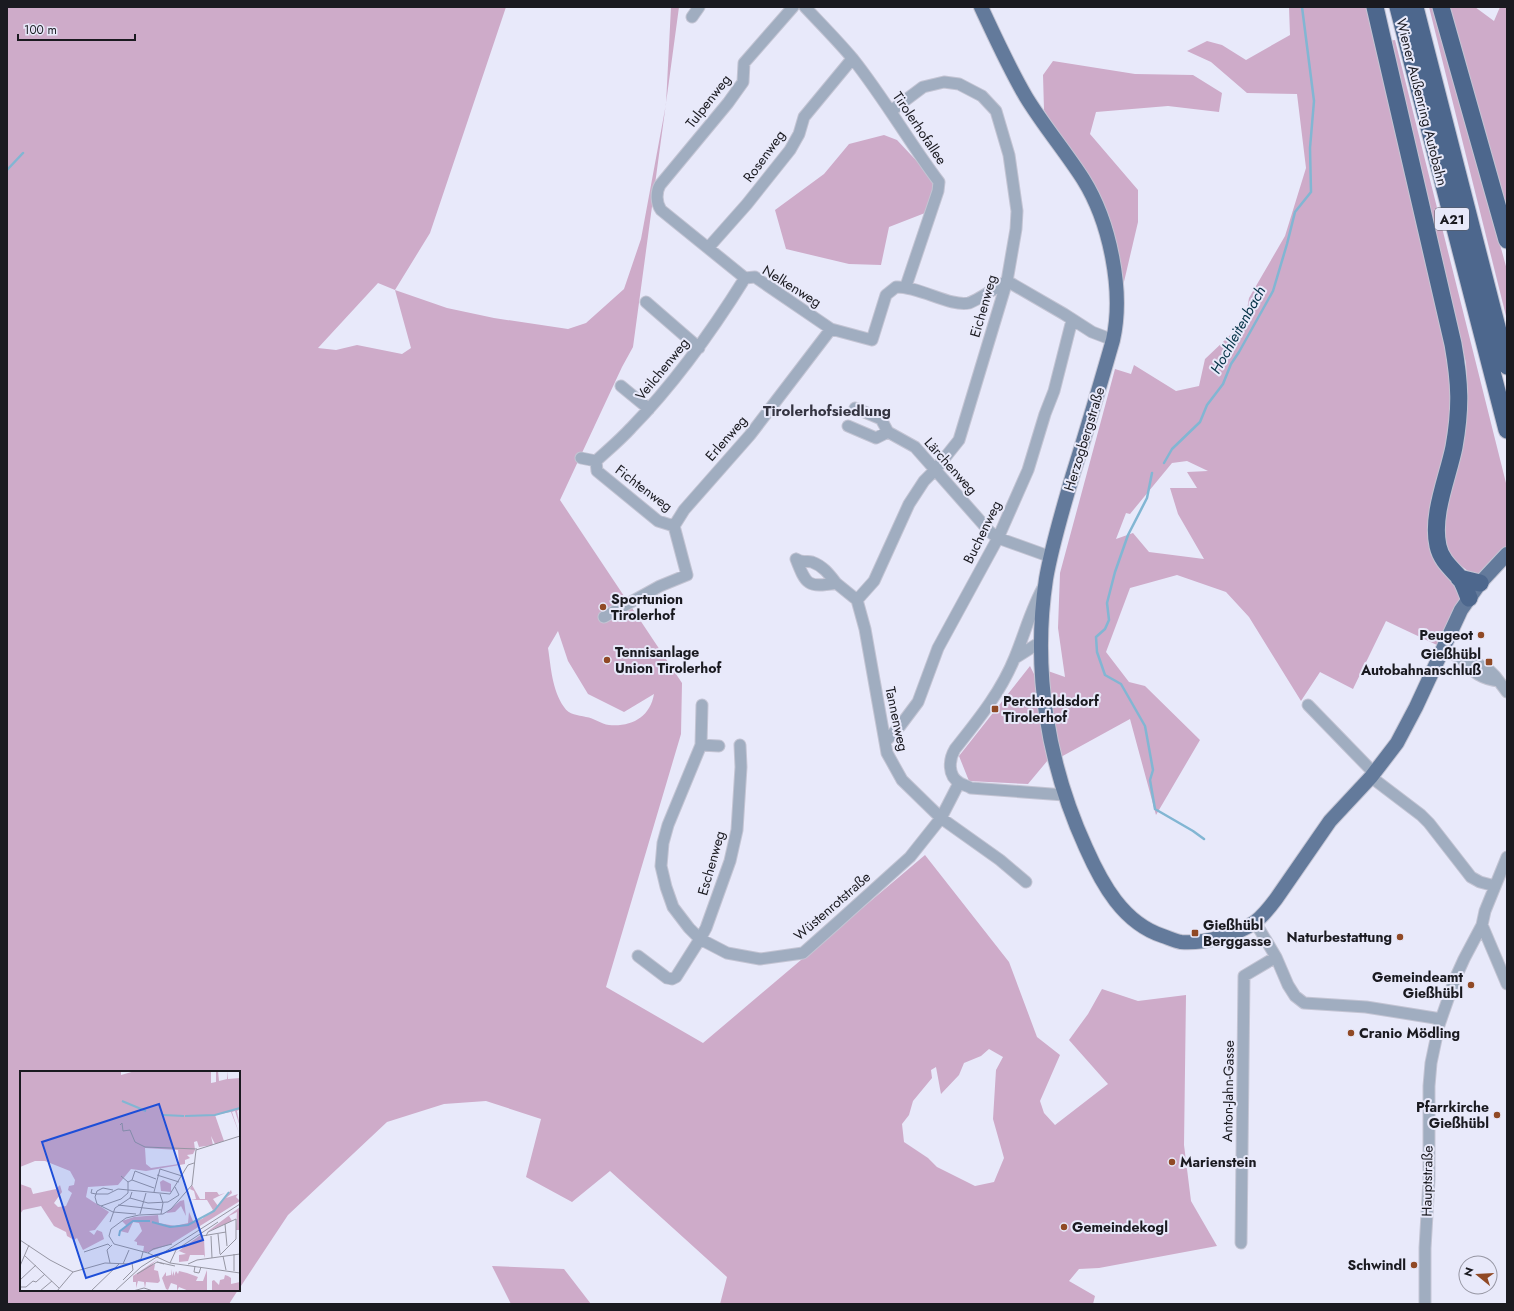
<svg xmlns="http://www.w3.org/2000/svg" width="1514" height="1311" viewBox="0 0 1514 1311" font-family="Jost,sans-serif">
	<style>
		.green { fill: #ceabc9; fill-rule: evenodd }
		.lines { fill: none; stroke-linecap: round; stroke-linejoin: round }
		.stream { stroke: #82b6d3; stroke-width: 2.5 }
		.minor-casing { stroke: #c3c4d3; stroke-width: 13 }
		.major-casing { stroke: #c3c4d3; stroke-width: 16 }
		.highway-casing { stroke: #c3c4d3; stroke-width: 19 }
		.minor { stroke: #a0adc0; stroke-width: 11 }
		.major { stroke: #637a9b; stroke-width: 14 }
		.highway { stroke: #4d678d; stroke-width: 17 }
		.poi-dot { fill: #904925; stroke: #e8e9fa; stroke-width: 1.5 }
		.labels { text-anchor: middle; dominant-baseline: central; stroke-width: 4; stroke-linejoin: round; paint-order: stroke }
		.shield { fill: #e8e9fa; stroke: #585861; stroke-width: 1 }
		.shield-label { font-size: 13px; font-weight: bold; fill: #1a1a20 }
		.street-label { font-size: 14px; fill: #1a1a20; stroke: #e8e9fa }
		.poi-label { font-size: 14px; font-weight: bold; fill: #1a1a20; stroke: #e8e9fa; text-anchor: start }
		.water-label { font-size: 15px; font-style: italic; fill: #053347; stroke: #e8e9fa }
		.neighbourhood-label { font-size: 15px; font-weight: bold; fill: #353542; stroke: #e8e9fa }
		.inset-river { fill: none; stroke: #82b6d3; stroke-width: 2 }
		.inset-road { fill: none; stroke: #9696a3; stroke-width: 1 }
		.view { fill: #1d4ed8; fill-opacity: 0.15; stroke: #1d4ed8; stroke-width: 2 }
		.inset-edge { fill: none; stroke: #1a1a20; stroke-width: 2 }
	</style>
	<rect width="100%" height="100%" fill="#e8e9fa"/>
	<path class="green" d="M 7,7 L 506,7 L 430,233 L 395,290 L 447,308 L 494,318 L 568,329 L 586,323 L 624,289 L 641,239 L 666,104 L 671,7 L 679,7 L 633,347 L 622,367 L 560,500 L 682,683 L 681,734 L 606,987 L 703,1043 L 925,855 L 1009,962 L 1037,1037 L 1060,1055 L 1040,1101 L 1044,1113 L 1055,1125 L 1108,1084 L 1069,1040 L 1088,1014 L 1102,989 L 1138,1001 L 1186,995 L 1184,1145 L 1191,1201 L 1217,1246 L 1099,1268 L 1079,1269 L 1069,1281 L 1095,1296 L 1093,1304 L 720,1304 L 727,1277 L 610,1171 L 572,1202 L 526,1177 L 541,1119 L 486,1101 L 444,1104 L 387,1122 L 288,1215 L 239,1289 L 239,1072 L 21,1072 L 21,1290 L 238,1290 L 229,1304 L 7,1304 ZM 378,283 L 395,290 L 411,348 L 402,354 L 357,345 L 336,350 L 318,348 ZM 558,631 L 568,661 L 588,694 L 624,712 L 654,694 C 650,717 632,727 609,725 C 601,724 594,718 586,717 C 578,715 569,715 564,707 C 552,690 551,667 548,648 ZM 989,1049 L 1003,1057 L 996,1070 L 993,1119 L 1004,1158 L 994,1182 L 975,1186 L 937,1167 L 928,1158 L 904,1142 L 902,1124 L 909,1115 L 913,1101 L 932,1078 L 931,1070 L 936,1067 L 941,1094 L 959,1075 L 964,1063 L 981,1056 Z
		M 1289,7 L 1370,7 L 1445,341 L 1453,391 L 1448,436 L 1433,510 L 1462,595 L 1437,645 L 1386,621 L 1353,689 L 1320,672 L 1301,701 L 1249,617 L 1226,592 L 1177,575 L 1130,588 L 1106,652 L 1129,682 L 1145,686 L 1200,740 L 1156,815 L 1130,719 L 1059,758 L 1048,671 L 1065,677 L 1058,628 L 1060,573 L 1115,369 L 1131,374 L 1134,365 L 1176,391 L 1199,386 L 1205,359 L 1245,321 L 1249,298 L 1285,236 L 1306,168 L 1297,94 L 1247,93 L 1211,62 L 1187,51 L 1207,41 L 1222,45 L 1246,60 L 1290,35 ZM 1187,461 L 1208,471 L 1187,472 L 1197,488 L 1170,488 L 1178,514 L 1204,559 L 1149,552 L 1133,533 L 1116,539 L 1126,513 L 1130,514 L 1172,463 Z
		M 1429,7 L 1435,7 L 1507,270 L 1507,320 Z
		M 1448,7 L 1475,7 L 1494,21 L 1500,7 L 1507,7 L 1507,221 Z
		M 1395,40 L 1507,487 L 1507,546 L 1479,576 L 1468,571 L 1453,560 L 1444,540 L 1445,515 L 1468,406 L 1466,363 L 1388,41 Z
		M 1053,61 L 1135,74 L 1193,75 L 1222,93 L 1219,112 L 1168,106 L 1096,112 L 1090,134 L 1138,190 L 1138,222 L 1123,286 L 1109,218 L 1044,110 L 1043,75 Z
		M 884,135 L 897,140 L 927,172 L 935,186 L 925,213 L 889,227 L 881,265 L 849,264 L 786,249 L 775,210 L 824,174 L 849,144 Z
		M 1030,666 L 1036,678 L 1048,760 L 1028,784 L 969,781 L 959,756 Z
		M 492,1266 L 564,1269 L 591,1304 L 511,1304 Z"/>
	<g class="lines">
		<path class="stream" d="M 7,170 L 23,153
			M 1164,463 L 1172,449 L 1200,422 L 1207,405 L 1223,384 L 1231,364 L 1239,352 L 1273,291 L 1287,244 L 1295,212 L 1311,192 L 1310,148 L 1314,101 L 1302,7
			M 1152,473 L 1147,498 L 1128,535 L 1115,572 L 1107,603 L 1109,620 L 1105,629 L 1096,637 L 1097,652 L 1105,675 L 1121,684 L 1145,726 L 1153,770 L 1150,780 L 1155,809 L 1193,831 L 1204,839"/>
		<defs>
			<path id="minor" d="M 793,7 L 744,63 L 743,82 L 728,103 L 660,185 C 656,192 656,203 661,210 L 745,278 L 755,277 L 831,329 L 872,340 L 886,295 L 896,287 C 919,286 950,307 969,303 C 978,300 997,287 1007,281 L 1064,314 L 1092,332 L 1113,340
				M 805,7 C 821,24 838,41 853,59 C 884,98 909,142 939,182 L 938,191 L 906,286
				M 692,17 L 699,7
				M 708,248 L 747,204 L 790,150 L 799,134 L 804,117 L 852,59
				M 646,302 L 699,348
				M 621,386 L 649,409
				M 855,408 L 881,419 L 888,432
				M 848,426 L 876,438 L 888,432 L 915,447 L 990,532 L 998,538 L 1051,557
				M 581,458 L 596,461
				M 674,526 L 658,521 L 597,471 L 596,461 C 608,450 620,440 631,428 C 675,383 712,331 745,278
				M 796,559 C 806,585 808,588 836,583 L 857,600 L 865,629 L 887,753 L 902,780 L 941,818 L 1000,860 L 1026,882
				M 796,559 C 804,564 805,560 812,562 C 823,566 829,574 836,583
				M 1045,584 C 1031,608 1025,633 1015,657 C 1001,692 978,720 955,749 C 949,759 947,776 960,783 C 963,785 968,786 971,788 L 1064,795
				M 857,600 L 874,581 L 909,504 L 924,481 L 935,470 L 959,440 L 1007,281 L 1016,229 L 1017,211 L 1009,155 L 996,111 L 982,96 L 959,84 L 944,82 L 923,87 L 891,111
				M 604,617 L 660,586 L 687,575 L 674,526 L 684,510 L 750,435 L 831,329
				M 1443,648 L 1463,660 L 1470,660 L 1489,670 L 1495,676 L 1507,692
				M 1015,658 L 1042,641
				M 1463,660 C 1471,672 1484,680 1499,681
				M 1308,705 L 1374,773
				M 885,742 L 900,726 L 918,702 L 938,648 L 998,538 L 1028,470 L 1045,414 L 1054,391 L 1072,320
				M 701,745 L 702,705
				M 719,746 L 701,745 L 668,825 L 663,843 L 661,866 L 666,887 L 673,907 L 689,928 L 700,939 L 727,953 L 760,959 L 803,953 L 839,921 L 910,857 L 941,818 L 959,783
				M 1371,777 L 1421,815 L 1429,823 L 1471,877 L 1480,882 L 1495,886
				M 1255,922 L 1276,957 L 1288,985 L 1295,996 L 1304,1003 L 1366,1007 L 1441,1019
				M 1482,925 L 1507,984
				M 638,956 L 667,978 L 672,979 L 676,977 L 700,939 L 706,928 L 730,861 L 737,830 L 741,767 L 740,745
				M 1241,1243 L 1244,976 L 1276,957
				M 1425,1304 L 1425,1248 L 1429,1180 L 1429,1086 L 1431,1063 L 1439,1025 L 1455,979 L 1464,959 L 1482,925 L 1485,911 L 1507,857"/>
			<path id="major" d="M 981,7 C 995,37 1009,68 1026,97 C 1043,125 1065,151 1083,179 C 1110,222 1124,291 1113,340 C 1100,385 1087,430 1073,474 C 1063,509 1052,544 1046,579 C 1032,671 1048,765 1086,848 C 1102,884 1123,923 1163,936 C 1169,938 1175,941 1181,942 C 1203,944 1237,935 1255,922 C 1263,916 1270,907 1276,899 L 1330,821 L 1371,777 L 1397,743 L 1416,707 L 1461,610 L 1480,583 L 1507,554"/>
			<path id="highway" d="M 1375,7 L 1453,344 C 1460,383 1461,408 1454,447 C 1448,477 1431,515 1438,546 C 1441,560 1451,568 1460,578 C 1464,584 1466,591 1469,598
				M 1398,7 L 1507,430
				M 1415,7 L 1507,366
				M 1441,7 L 1507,240
				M 1459,578 L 1480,583"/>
		</defs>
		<use href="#minor" class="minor-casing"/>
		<use href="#major" class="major-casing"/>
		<use href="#highway" class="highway-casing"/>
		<use href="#minor" class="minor"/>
		<use href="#major" class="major"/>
		<use href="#highway" class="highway"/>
	</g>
	<g class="poi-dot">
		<circle cx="603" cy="607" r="4"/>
		<circle cx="1481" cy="635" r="4"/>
		<circle cx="607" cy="660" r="4"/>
		<rect x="1485" y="658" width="8" height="8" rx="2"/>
		<rect x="991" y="705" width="8" height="8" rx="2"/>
		<rect x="1191" y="929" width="8" height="8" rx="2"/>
		<circle cx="1400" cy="937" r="4"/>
		<circle cx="1471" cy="985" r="4"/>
		<circle cx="1351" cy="1033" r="4"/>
		<circle cx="1497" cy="1115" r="4"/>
		<circle cx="1172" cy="1162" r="4"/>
		<circle cx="1064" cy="1227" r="4"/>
		<circle cx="1414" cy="1265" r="4"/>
	</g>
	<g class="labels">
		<rect class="shield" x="1435" y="208" width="34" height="22" rx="3"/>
		<g class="shield-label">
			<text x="1452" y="219">A21</text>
		</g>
		<g class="street-label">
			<text transform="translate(708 101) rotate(-52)">Tulpenweg</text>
			<text transform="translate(1422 102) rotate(76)">Wiener Außenring Autobahn</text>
			<text transform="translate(920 128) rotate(56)">Tirolerhofallee</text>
			<text transform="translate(764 156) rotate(-54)">Rosenweg</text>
			<text transform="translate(792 286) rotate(32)">Nelkenweg</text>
			<text transform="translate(983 306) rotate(-74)">Eichenweg</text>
			<text transform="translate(662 369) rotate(-51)">Veilchenweg</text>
			<text transform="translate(726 438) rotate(-49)">Erlenweg</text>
			<text transform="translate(1084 439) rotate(-73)">Herzogbergstraße</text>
			<text transform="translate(951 466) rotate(48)">Lärchenweg</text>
			<text transform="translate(644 488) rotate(37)">Fichtenweg</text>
			<text transform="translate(982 532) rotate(-64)">Buchenweg</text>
			<text transform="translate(897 719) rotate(78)">Tannenweg</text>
			<text transform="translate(711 863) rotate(-74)">Eschenweg</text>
			<text transform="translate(832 906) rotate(-41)">Wüstenrotstraße</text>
			<text transform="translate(1228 1091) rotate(-89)">Anton-Jahn-Gasse</text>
			<text transform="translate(1427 1181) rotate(-89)">Hauptstraße</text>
		</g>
		<g class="poi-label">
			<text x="611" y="599">Sportunion<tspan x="611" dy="16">Tirolerhof</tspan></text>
			<text x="1473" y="635" text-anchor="end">Peugeot</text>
			<text x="615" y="652">Tennisanlage<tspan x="615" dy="16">Union Tirolerhof</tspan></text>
			<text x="1481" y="654" text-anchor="end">Gießhübl<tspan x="1481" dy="16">Autobahnanschluß</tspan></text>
			<text x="1003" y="701">Perchtoldsdorf<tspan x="1003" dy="16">Tirolerhof</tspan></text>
			<text x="1203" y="925">Gießhübl<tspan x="1203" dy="16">Berggasse</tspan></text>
			<text x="1392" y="937" text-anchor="end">Naturbestattung</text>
			<text x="1463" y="977" text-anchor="end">Gemeindeamt<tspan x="1463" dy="16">Gießhübl</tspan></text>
			<text x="1359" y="1033">Cranio Mödling</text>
			<text x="1489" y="1107" text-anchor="end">Pfarrkirche<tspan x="1489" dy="16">Gießhübl</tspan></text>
			<text x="1180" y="1162">Marienstein</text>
			<text x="1072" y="1227">Gemeindekogl</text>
			<text x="1406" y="1265" text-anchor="end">Schwindl</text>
		</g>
		<g class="water-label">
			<text transform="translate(1238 330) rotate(-61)">Hochleitenbach</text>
		</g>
		<g class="neighbourhood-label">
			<text x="827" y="411">Tirolerhofsiedlung</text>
		</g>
	</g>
	<g transform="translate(20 1071)">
		<rect width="220" height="220" fill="#e8e9fa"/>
		<path d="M 0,0 L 101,0 L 101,4 L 115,0 L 191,0 L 191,12 L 196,11 L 196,0 L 198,0 L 199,10 L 207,8 L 207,0 L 208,8 L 220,7 L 220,38 L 217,40 L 220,56 L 215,40 L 212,41 L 219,62 L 211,41 L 195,44 L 204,70 L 195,73 L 191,65 L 193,74 L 179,76 L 177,70 L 174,71 L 175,79 L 173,83 L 167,84 L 170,87 L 165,89 L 165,93 L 126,100 L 111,98 L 98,114 L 68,116 L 66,126 L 89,141 L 75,159 L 69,160 L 74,164 L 77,159 L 82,161 L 84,168 L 63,179 L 57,167 L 54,169 L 47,165 L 46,161 L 34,155 L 21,135 L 3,139 L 0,143 L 0,113 L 11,117 L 13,123 L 36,118 L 40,114 L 42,121 L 34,132 L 38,136 L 46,135 L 52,122 L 48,119 L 49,115 L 54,114 L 55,109 L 50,100 L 25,90 L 15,90 L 0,96 ZM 125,77 L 158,79 L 159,93 L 131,97 L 126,93 ZM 143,109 L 151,113 L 151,121 L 141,120 L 140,111 ZM 172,114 L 180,128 L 185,128 L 185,121 L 197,121 L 199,124 L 205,122 L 193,128 L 198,135 L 211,119 L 212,122 L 206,127 L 218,123 L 216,126 L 220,130 L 151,173 L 128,181 L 123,181 L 124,175 L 117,174 L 117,171 L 114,170 L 122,160 L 119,152 L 113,151 L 108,162 L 100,160 L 107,155 L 102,150 L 114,146 L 138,144 L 139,152 L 155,155 L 168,152 L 169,141 L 173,150 L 182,148 L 193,139 L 187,129 L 171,129 L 176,128 L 174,120 L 170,118 ZM 164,129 L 166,145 L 161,135 L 155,141 L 146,142 L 160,130 ZM 220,136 L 220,159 L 216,159 L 217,141 L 209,145 L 212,150 L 187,161 ZM 182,163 L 181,167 L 184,168 L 185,187 L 184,184 L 170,184 L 168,190 L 159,191 L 159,184 L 166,183 L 159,180 L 153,184 ZM 138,188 L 131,194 L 135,193 L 134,199 L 138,200 L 140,210 L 138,212 L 126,211 L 125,217 L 124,211 L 118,210 L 116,217 L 116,211 L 113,211 L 113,205 ZM 152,198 L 152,205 L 154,200 L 154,205 L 156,200 L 158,203 L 159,200 L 167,202 L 178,206 L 176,210 L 183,210 L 187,199 L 187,220 L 192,220 L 192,210 L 194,209 L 199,214 L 200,209 L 204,208 L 205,204 L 208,205 L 211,207 L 211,213 L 220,211 L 220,220 L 169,220 L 159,216 L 157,220 L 157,214 L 151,212 L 148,219 L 146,218 L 142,207 L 146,201 L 146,205 L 151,204 Z" fill="#ceabc9" fill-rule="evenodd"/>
		<path class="inset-river" d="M 102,30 L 126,40M 143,44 L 164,45M 165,45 L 195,44 L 220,37M 132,151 L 150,156 L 168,154 L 194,140 L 209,121M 99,165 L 100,160 L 113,150 L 130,150"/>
		<path class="inset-road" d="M 100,54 L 102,52 L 103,60 L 110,59 L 115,71 L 125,76 L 177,78M 220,65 L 176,79 L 172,114 L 151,138 L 143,143 L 119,144 L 106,147 L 91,158 L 89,165 L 94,173 L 128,182 L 150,192 L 220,202M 137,104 L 159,111M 112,109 L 115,100 L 136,108M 108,111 L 112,109 L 134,117M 72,118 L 71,122 L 76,123 L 88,123 L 98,118 L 150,123 L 168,94 L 174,92M 93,119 L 83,117 L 77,120 L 75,126 L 77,133 L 93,141 L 116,143M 134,121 L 140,98 L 162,105M 140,123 L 143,132 L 141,143M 110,127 L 128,132 L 148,131 L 159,124 L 155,116M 98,134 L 142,139M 81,135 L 101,128 L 108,122 L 108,111 L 101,105M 120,143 L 126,122M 90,151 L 95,137 L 110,127 L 112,121M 205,153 L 207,175M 198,163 L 200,183M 182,165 L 206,161M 186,165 L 188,161 L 216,148M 191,165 L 192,187M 0,169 L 30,189 L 53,201 L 85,192 L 109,193 L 121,188 L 123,181M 64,181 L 88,173 L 90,175M 128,182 L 133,178 L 152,173M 4,184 L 39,217M 200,184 L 216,168 L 216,148M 203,185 L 206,199M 90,192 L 87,179 L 92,174M 150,192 L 156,179 L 198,151M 103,193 L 109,179M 144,193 L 137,191 L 155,195M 168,193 L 177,189 L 220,183M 0,195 L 9,174M 175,195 L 174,201 L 179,202 L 181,196M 214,200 L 214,183M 117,203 L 137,191M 0,209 L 16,194M 103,209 L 113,199 L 112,192M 0,216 L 6,216 L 13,210 L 16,211 L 25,203M 20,220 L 32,210M 37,220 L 53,201M 71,220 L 99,193M 95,220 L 121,196 L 220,133M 113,220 L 124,217 L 133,220"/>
		<path class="view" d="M 139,33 L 183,169 L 66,207 L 22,71 Z"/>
		<rect width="220" height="220" class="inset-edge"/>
	</g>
	<rect width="1514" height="1311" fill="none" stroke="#1a1a20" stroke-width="16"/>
	<g transform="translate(1478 1275) rotate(288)"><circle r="19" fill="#e8e9fa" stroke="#9696a3"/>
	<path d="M0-3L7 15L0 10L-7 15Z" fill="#904925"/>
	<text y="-6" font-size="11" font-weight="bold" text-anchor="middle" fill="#1a1a20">N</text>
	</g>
	<path d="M18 34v6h117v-6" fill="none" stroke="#1a1a20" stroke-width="2"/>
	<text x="24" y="34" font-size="12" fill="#1a1a20" stroke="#e8e9fa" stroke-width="3" paint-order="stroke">100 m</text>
</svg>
